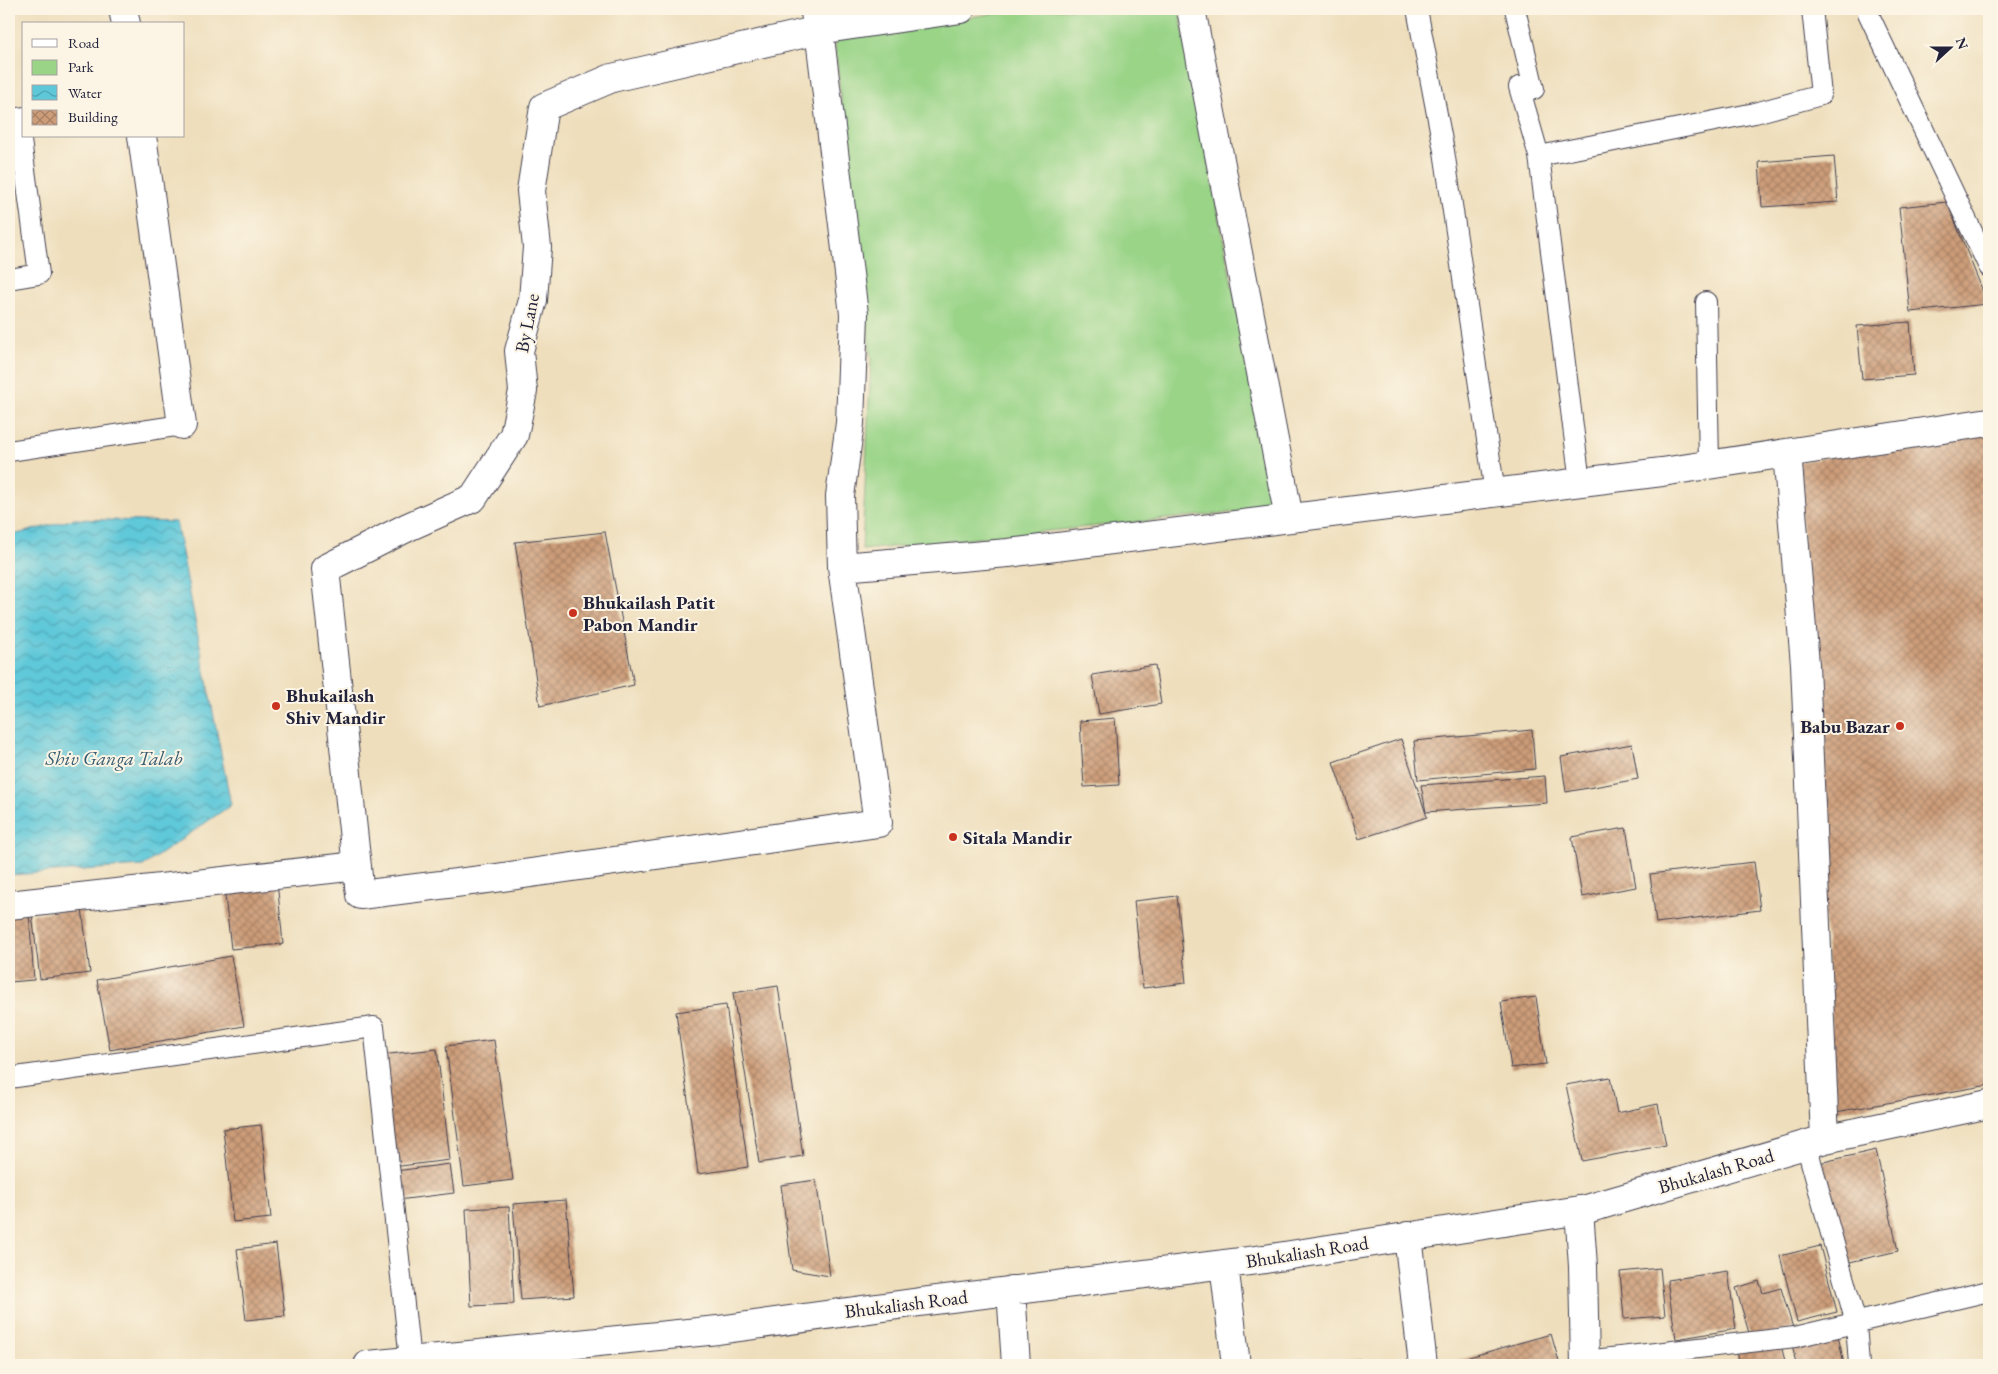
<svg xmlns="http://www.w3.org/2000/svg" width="1998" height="1374" viewBox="0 0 1998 1374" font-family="'EB Garamond',serif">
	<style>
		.green { fill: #99d487; stroke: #5e7b61 }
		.water { fill: url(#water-waves); stroke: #40758a }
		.building { fill: url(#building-cross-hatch) }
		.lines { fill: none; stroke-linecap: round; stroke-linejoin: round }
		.service-casing { stroke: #413e4e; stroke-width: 22 }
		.minor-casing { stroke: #413e4e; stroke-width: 30 }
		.service { stroke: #fff; stroke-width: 20 }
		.minor { stroke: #fff; stroke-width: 28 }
		.poi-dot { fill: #c8321e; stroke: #fcf5e5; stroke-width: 2 }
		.labels { text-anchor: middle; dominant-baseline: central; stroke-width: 4; stroke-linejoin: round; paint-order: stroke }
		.street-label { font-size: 19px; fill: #22223b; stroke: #fcf5e5 }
		.poi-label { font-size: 19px; font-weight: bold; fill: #22223b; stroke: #fcf5e5; text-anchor: start }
		.water-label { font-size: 20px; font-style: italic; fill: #375c72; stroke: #fcf5e5 }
	</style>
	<defs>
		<pattern id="water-waves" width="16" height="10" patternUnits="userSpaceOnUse" patternTransform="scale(1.25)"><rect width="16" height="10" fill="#5ec8d9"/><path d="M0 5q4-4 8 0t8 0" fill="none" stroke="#4da2b1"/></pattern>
		<pattern id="building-cross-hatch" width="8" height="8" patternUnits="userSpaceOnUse" patternTransform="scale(1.25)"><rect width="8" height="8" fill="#cd9d79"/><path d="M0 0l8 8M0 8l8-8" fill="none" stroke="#a68064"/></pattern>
	</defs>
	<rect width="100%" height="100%" fill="#fcf5e5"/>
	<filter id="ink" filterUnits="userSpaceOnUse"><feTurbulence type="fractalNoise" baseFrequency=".02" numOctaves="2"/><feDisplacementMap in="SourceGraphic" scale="10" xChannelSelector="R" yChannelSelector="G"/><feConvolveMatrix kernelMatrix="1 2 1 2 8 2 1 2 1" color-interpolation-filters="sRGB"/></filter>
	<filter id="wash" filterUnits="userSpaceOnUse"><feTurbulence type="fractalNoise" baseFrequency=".0096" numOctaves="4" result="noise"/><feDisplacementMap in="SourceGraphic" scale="20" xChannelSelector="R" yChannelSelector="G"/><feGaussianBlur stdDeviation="1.12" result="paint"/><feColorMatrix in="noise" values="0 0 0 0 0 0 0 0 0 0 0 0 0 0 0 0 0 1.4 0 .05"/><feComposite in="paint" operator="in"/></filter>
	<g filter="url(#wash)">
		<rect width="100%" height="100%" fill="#eedebc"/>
		<path class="green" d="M 1022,9 L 1179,9 L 1275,508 L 862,550 L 871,360 L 834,38 Z"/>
		<path class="water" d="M 75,519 L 176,522 L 231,805 L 143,866 L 9,875 L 9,536 Z"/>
		<g id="blocks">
			<path class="building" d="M 1834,156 L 1838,202 L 1762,207 L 1759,162 Z
				M 1947,202 L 1988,304 L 1910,312 L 1899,207 Z
				M 1910,322 L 1914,375 L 1862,379 L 1857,326 Z
				M 1989,432 L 1989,1085 L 1836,1112 L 1798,462 Z
				M 605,532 L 634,685 L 540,706 L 515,542 Z
				M 1155,665 L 1161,704 L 1099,714 L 1092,675 Z
				M 1115,718 L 1119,785 L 1084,787 L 1080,721 Z
				M 1532,730 L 1535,769 L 1418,780 L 1414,741 Z
				M 1401,739 L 1427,817 L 1359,839 L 1333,762 Z
				M 1632,744 L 1638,779 L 1566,792 L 1561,757 Z
				M 1545,776 L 1547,803 L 1426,812 L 1421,785 Z
				M 1626,828 L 1636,887 L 1582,897 L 1572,837 Z
				M 1754,862 L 1760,910 L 1656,923 L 1650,874 Z
				M 277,881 L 283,944 L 231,949 L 224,887 Z
				M 1177,896 L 1186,983 L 1143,988 L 1134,901 Z
				M 82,908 L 90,973 L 40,979 L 32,914 Z
				M 29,913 L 34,980 L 9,982 L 9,914 Z
				M 231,956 L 244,1026 L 110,1050 L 97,980 Z
				M 778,986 L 803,1156 L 759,1163 L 733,993 Z
				M 1536,997 L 1546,1064 L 1511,1068 L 1501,1002 Z
				M 726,1005 L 748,1167 L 698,1174 L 676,1012 Z
				M 494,1040 L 513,1180 L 464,1186 L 446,1046 Z
				M 437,1049 L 450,1160 L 392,1167 L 380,1055 Z
				M 1610,1077 L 1617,1113 L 1658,1104 L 1666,1145 L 1582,1161 L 1566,1085 Z
				M 261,1125 L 271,1218 L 233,1222 L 223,1129 Z
				M 1876,1150 L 1898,1251 L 1841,1264 L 1819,1163 Z
				M 450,1164 L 454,1193 L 398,1200 L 395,1171 Z
				M 816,1180 L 830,1276 L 792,1270 L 781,1185 Z
				M 566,1200 L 574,1296 L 521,1300 L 513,1204 Z
				M 509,1207 L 514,1304 L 471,1306 L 466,1209 Z
				M 276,1244 L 285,1316 L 246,1320 L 237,1249 Z
				M 1820,1246 L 1837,1312 L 1797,1322 L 1780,1256 Z
				M 1660,1268 L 1665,1316 L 1624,1319 L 1620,1272 Z
				M 1728,1271 L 1736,1329 L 1676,1339 L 1667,1280 Z
				M 1759,1281 L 1763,1293 L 1781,1288 L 1793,1328 L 1751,1340 L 1736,1288 Z
				M 1551,1334 L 1560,1365 L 1441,1365 Z
				M 1838,1335 L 1844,1365 L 1796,1365 L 1792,1343 Z
				M 1781,1345 L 1786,1365 L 1738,1365 L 1736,1347 Z
				M 1360,1359 L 1362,1365 L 1335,1365 L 1335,1364 Z"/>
		</g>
	</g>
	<g filter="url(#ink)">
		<use href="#blocks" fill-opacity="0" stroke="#413e4e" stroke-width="1"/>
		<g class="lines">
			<defs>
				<path id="service" d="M 1417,9 L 1444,151 L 1495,493
					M 1515,9 L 1534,89 L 1519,87 L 1539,156 L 1580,482
					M 1868,13 L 1989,267
					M 1539,156 L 1755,113 L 1821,95 L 1812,9
					M 9,279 L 39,274 L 18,118 L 24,117
					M 1706,302 L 1709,465
					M 9,451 L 182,425
					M 9,1078 L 374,1027 L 410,1360
					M 1806,1144 L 1856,1323 L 1859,1365
					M 1585,1361 L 1795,1337 L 1989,1291"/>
				<path id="minor" d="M 123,9 L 126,24
					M 814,9 L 819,30 L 854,314 L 850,423 L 840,496 L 842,567 L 878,823 L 496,878 L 360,895 L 325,569 L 408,527 L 473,498 L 514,435 L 523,391 L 519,351 L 533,300 L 537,247 L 531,191 L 544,107 L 612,78 L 819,30 L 961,9
					M 1191,9 L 1289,518
					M 142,136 L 182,425
					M 1787,453 L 1805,664 L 1825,1139
					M 842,567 L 1008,553 L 1662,472 L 1989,422
					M 9,905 L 357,866
					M 1579,1210 L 1583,1266 L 1585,1365
					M 1408,1236 L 1423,1365
					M 1224,1264 L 1236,1365
					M 1011,1290 L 1016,1365
					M 368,1365 L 718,1330 L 920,1302 L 1265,1259 L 1587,1209 L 1825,1139 L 1989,1104"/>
			</defs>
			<use href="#service" class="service-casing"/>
			<use href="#minor" class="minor-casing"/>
			<use href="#service" class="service"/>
			<use href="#minor" class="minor"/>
		</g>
	</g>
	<g class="poi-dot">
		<circle cx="573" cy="613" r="5"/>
		<circle cx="276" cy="706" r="5"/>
		<circle cx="1900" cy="726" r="5"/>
		<circle cx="953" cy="837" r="5"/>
	</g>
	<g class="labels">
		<g class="street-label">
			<text transform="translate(527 323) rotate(-79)">By Lane</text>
			<text transform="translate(1716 1171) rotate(-16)">Bhukalash Road</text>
			<text transform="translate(1307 1252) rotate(-9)">Bhukaliash Road</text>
			<text transform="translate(906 1304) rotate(-7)">Bhukaliash Road</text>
		</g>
		<g class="poi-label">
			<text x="583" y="602">Bhukailash Patit<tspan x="583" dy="22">Pabon Mandir</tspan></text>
			<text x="286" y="695">Bhukailash<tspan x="286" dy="22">Shiv Mandir</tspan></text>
			<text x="1890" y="726" text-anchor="end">Babu Bazar</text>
			<text x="963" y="837">Sitala Mandir</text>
		</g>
		<g class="water-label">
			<text x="114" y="758">Shiv Ganga Talab</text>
		</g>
	</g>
	<rect width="1998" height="1374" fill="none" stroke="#fcf5e5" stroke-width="30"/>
	<rect x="22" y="22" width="162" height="115" fill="#fcf5e5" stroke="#a5a1a1"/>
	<rect x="32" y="39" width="25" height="8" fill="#ffffff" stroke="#a5a1a1"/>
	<text x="68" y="48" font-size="15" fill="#22223b">Road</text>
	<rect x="32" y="60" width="25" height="15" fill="#99d487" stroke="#a5a1a1"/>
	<text x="68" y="72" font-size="15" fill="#22223b">Park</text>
	<rect x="32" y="85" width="25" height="15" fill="url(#water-waves)" stroke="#a5a1a1"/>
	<text x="68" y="98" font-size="15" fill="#22223b">Water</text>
	<rect x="32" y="110" width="25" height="15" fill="url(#building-cross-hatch)" stroke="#a5a1a1"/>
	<text x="68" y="122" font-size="15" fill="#22223b">Building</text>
	<g transform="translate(1950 48) rotate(69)" stroke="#fcf5e5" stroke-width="4" paint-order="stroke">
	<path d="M0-4L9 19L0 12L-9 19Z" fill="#22223b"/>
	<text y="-8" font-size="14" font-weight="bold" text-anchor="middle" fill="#22223b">N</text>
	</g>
</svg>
